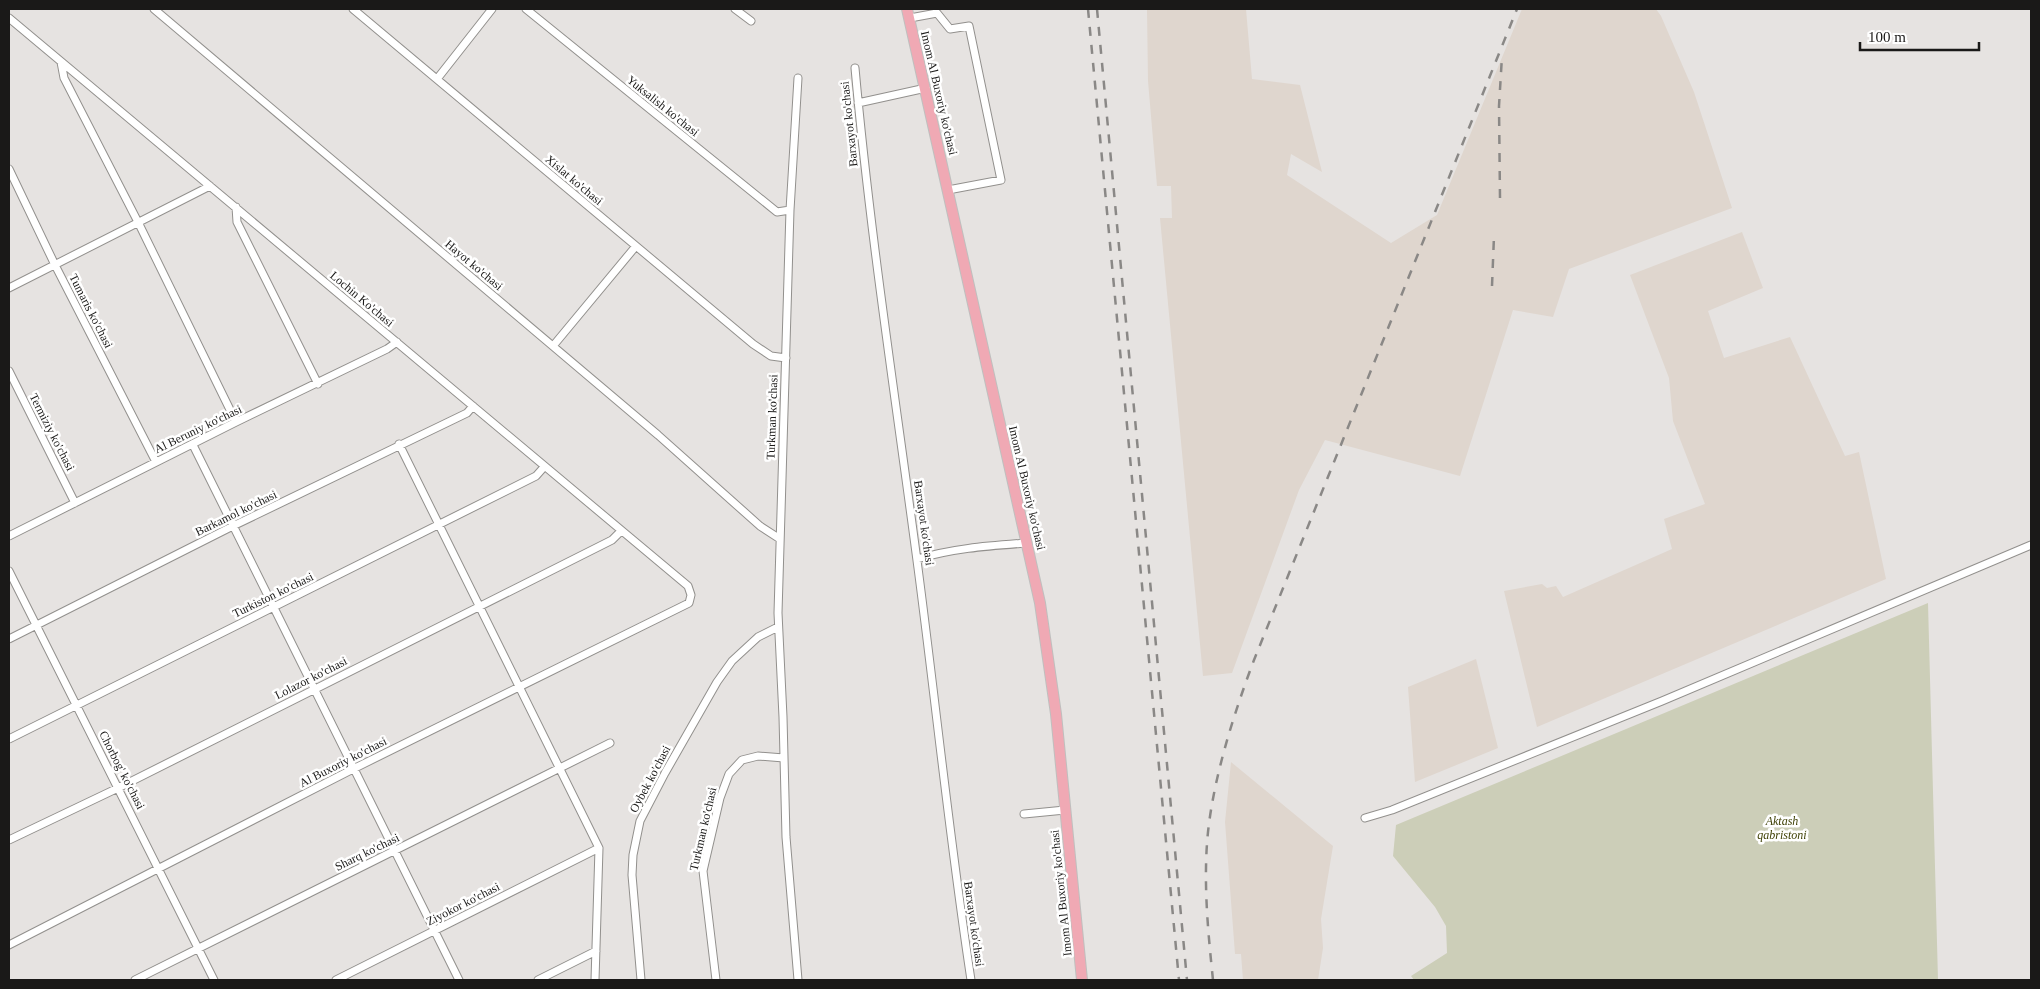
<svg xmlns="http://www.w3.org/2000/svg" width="2040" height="989" viewBox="0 0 2040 989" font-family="Georgia,serif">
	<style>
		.built { fill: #dfd6ce }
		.green { fill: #ccceb8 }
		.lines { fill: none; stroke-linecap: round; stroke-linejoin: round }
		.street-casing { stroke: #92908d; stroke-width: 9 }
		.primary-casing { stroke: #bfbfbe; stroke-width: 12 }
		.street { stroke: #fff; stroke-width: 7 }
		.primary { stroke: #f0a9b4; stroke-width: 10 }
		.rail { stroke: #8a8886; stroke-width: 2.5; stroke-dasharray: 9 9; stroke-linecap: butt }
		.labels { text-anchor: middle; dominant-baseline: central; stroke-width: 5; stroke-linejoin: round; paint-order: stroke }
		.street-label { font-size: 12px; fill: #1a1918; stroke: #fff }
		.park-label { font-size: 12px; font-style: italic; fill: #414308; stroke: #fff }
	</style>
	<rect width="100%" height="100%" fill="#e6e3e1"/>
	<path class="built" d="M 1147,9 L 1246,9 L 1252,79 L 1300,85 L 1322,172 L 1291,154 L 1287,175 L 1391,243 L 1437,215 L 1522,9 L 1656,9 L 1661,16 L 1694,92 L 1732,208 L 1569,269 L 1553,317 L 1513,310 L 1460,476 L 1325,440 L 1299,490 L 1232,673 L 1203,676 L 1160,218 L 1172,218 L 1171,186 L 1157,186 L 1148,81 Z
		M 1742,232 L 1763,288 L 1708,311 L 1724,358 L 1790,337 L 1845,456 L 1859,452 L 1886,579 L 1537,727 L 1504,591 L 1542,584 L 1547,588 L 1556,586 L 1563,597 L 1672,549 L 1664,519 L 1705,504 L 1673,421 L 1669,378 L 1630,275 Z
		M 1476,659 L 1498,748 L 1415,782 L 1408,687 Z
		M 1231,762 L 1333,846 L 1321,919 L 1323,948 L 1318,980 L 1243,980 L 1241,954 L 1235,954 L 1225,822 Z"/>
	<path class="green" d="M 1928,603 L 1938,980 L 1414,980 L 1411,976 L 1447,953 L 1446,926 L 1435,907 L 1393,856 L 1396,825 Z"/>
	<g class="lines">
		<defs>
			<path id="street" d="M 154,9 L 658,435 L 760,526 L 780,539
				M 353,9 L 753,344 L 771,356 L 786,358
				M 526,9 L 777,212 L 790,210
				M 735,9 L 751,21
				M 9,18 L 688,586 L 691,595 L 689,603 L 355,768 L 9,945
				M 910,18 L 937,13 L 950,29 L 969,26 L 1001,180 L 948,190
				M 61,62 L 64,78 L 139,224 L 236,422
				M 855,68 C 870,235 896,401 918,568 C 936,705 950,843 971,980
				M 798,78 L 790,210 L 778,613 L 783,717 L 786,837 L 798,980
				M 437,79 L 492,9
				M 858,103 L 926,88
				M 9,169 L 55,265 L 156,462
				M 236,207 L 237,222 L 318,384
				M 9,288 L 210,186
				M 553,346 L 636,246
				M 9,371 L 75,503
				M 399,444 L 599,848 L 595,980
				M 193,445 L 459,980
				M 9,536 L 236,422 L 387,349 L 397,342
				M 917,559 C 955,548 987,546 1026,543
				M 9,571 L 214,980
				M 9,639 L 233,526 L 467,413 L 473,406
				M 9,739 L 536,476 L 544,467
				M 1024,814 L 1065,810
				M 1365,818 L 1392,810 L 1662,701 L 2031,545
				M 9,840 L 118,788 L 612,540 L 621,531
				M 135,980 L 610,743
				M 336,980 L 599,848
				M 538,980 L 596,951
				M 641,980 L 632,875 L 633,855 L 640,821 L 665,773 L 717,682 L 732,661 L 758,637 L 778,627
				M 716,980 L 703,871 L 720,798 L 729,774 L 742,760 L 758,756 L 784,758"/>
			<path id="primary" d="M 907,9 L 1040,603 L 1056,714 L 1082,980"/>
		</defs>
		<use href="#street" class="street-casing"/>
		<use href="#primary" class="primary-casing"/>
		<use href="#street" class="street"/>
		<use href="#primary" class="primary"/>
		<path class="rail" d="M 1088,9 L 1179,980
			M 1097,9 L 1187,980
			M 1500,198 L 1499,106 L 1502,56
			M 1492,286 L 1494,236
			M 1213,980 C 1208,932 1203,881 1208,832 C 1214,776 1234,713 1254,660 L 1517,9"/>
	</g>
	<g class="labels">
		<g class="street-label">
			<text transform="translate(939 93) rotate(77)">Imom Al Buxoriy ko'chasi</text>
			<text transform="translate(663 106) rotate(39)">Yuksalish ko'chasi</text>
			<text transform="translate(849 124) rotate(-96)">Barxayot ko'chasi</text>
			<text transform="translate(574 180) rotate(40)">Xislat ko'chasi</text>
			<text transform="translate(474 265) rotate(40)">Hayot ko'chasi</text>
			<text transform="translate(362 299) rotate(40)">Lochin Ko'chasi</text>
			<text transform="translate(91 311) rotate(63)">Tumaris ko'chasi</text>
			<text transform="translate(772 417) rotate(-88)">Turkman ko'chasi</text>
			<text transform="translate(198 429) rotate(-26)">Al Beruniy ko'chasi</text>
			<text transform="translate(52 432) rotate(63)">Termiziy ko'chasi</text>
			<text transform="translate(1027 488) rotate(77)">Imom Al Buxoriy ko'chasi</text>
			<text transform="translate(236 513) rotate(-26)">Barkamol ko'chasi</text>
			<text transform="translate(924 523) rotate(82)">Barxayot ko'chasi</text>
			<text transform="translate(273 595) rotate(-26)">Turkiston ko'chasi</text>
			<text transform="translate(311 678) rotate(-27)">Lolazor ko'chasi</text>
			<text transform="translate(343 762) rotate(-27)">Al Buxoriy ko'chasi</text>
			<text transform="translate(122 770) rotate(63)">Chorbog' ko'chasi</text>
			<text transform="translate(650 779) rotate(-62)">Oybek ko'chasi</text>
			<text transform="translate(703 829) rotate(-77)">Turkman ko'chasi</text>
			<text transform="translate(367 852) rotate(-26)">Sharq ko'chasi</text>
			<text transform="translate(1061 893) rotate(-96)">Imom Al Buxoriy ko'chasi</text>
			<text transform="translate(463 904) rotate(-27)">Ziyokor ko'chasi</text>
			<text transform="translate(974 924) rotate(82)">Barxayot ko'chasi</text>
		</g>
		<g class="park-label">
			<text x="1782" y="821">Aktash<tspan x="1782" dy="14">qabristoni</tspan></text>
		</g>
	</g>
	<rect width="2040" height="989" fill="none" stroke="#1a1918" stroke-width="20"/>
	<path d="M1860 42v8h119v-8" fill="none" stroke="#1a1918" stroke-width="2.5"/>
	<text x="1868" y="42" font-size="15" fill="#1a1918" stroke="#ffffff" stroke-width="4" paint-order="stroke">100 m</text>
</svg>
